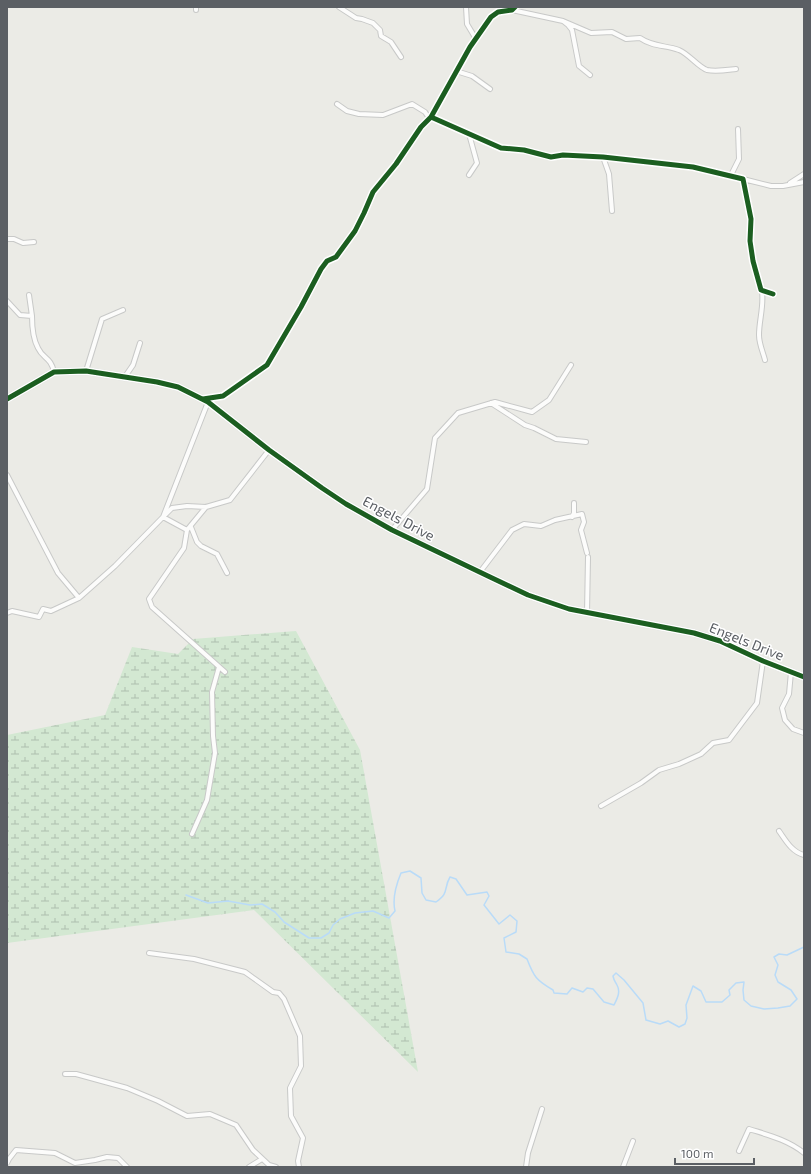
<svg xmlns="http://www.w3.org/2000/svg" width="811" height="1174" viewBox="0 0 811 1174" font-family="'Exo 2',sans-serif">
	<style>
		.wetland { fill: url(#wetland-marsh) }
		.lines { fill: none; stroke-linecap: round; stroke-linejoin: round }
		.stream { stroke: #b9dbf8; stroke-width: 1.5 }
		.street-casing { stroke: #c8c9c8; stroke-width: 6 }
		.secondary-casing { stroke: #c7c8c6; stroke-width: 8 }
		.street { stroke: #fcfcfb; stroke-width: 4 }
		.secondary { stroke: #fcfcfb; stroke-width: 6 }
		.cycleway-casing { stroke: #fff; stroke-width: 8 }
		.cycleway { stroke: #1b5e20; stroke-width: 5 }
		.labels { text-anchor: middle; dominant-baseline: central; stroke-width: 3; stroke-linejoin: round; paint-order: stroke }
		.street-label { font-size: 14px; fill: #5b5f64; stroke: #fff }
	</style>
	<defs>
		<pattern id="wetland-marsh" width="20" height="14" patternUnits="userSpaceOnUse"><rect width="20" height="14" fill="#d3e8d2"/><path d="M1 5h8M5 5V1M11 12h8M15 12V8" fill="none" stroke="#aebfae"/></pattern>
	</defs>
	<rect width="100%" height="100%" fill="#ebebe6"/>
	<path class="wetland" d="M 296,631 L 360,750 L 418,1072 L 254,910 L 7,943 L 7,735 L 105,715 L 132,647 L 178,654 L 193,639 Z"/>
	<g class="lines">
		<path class="stream" d="M 186,895 L 208,903 L 228,901 L 250,905 L 262,904 L 275,912 L 284,922 L 309,938 L 321,938 L 329,933 L 333,925 L 340,919 L 355,913 L 373,911 L 389,918 L 395,911 C 392,898 396,885 401,873 L 410,871 L 421,878 L 422,893 L 426,900 L 436,902 C 450,892 443,889 450,877 L 456,879 L 467,895 L 487,892 L 489,896 L 484,905 L 499,924 L 510,915 L 517,921 L 516,932 L 504,938 L 506,952 L 519,954 L 527,959 C 534,977 536,980 553,990 L 554,993 L 567,994 L 572,988 L 583,992 L 587,988 L 593,989 L 604,1002 L 614,1005 C 617,999 621,992 617,985 C 615,981 614,981 613,976 L 616,973 L 624,980 L 643,1003 L 646,1020 L 660,1024 L 668,1021 L 679,1027 L 685,1024 L 687,1018 L 686,1005 L 693,986 L 701,991 L 706,1002 L 722,1002 L 730,995 L 729,990 L 736,983 L 744,982 L 743,990 L 744,1000 L 751,1006 L 764,1009 L 778,1008 L 790,1006 L 797,999 L 791,990 L 778,982 L 775,975 L 778,965 L 774,957 L 779,954 L 787,955 L 804,947"/>
		<defs>
			<path id="street" d="M 196,7 L 196,10
				M 339,7 L 356,18 L 362,19 L 373,23 L 380,30 L 381,36 L 391,42 L 401,57
				M 466,7 L 467,24 L 476,39
				M 512,10 L 563,21 L 568,25 L 572,30 L 579,66 L 590,75
				M 563,21 L 591,33 L 612,32 L 626,39 L 640,38 C 653,47 665,45 679,50 C 689,54 698,67 707,70 C 716,72 727,70 736,69
				M 456,71 L 472,76 L 490,89
				M 337,104 L 347,111 L 359,114 L 383,115 L 412,104 L 425,112 L 429,118
				M 431,117 L 501,148 L 524,150 L 551,157 L 563,155 L 603,157 L 693,167 L 743,179 L 751,219 L 750,241 L 753,261 L 761,290 L 773,294
				M 469,134 L 477,163 L 469,175
				M 603,157 L 609,174 L 612,211
				M 731,175 L 739,159 L 738,129
				M 743,179 L 771,186 L 783,186 L 804,182
				M 790,183 L 804,174
				M 7,239 L 14,239 L 23,243 L 34,242
				M 762,291 C 764,307 759,320 759,335 C 759,344 763,352 765,360
				M 29,295 L 32,316
				M 7,301 L 20,315 L 32,316 C 32,326 33,339 38,348 C 43,359 51,357 54,372
				M 86,371 L 102,319 L 123,310
				M 124,378 L 133,365 L 140,343
				M 204,399 L 223,396 L 267,365 L 301,307 L 321,269 L 327,261 L 336,257 L 355,231 L 364,213 L 373,192 L 396,164 L 421,127 L 431,117 L 470,47 L 491,17 L 498,12 L 512,10 L 515,7
				M 491,403 L 525,425 L 534,428 L 556,439 L 586,442
				M 7,475 L 58,573 L 79,598
				M 206,507 L 187,530 L 184,548 L 149,599 L 152,607 L 225,672
				M 572,517 L 574,513 L 574,503
				M 191,527 L 197,542 L 201,546 L 217,554 L 227,573
				M 187,530 L 163,517 L 172,508 L 187,506 L 206,507 L 230,500 L 269,450
				M 392,530 L 427,489 L 435,438 L 458,413 L 495,402 L 532,412 L 549,400 L 571,365
				M 480,572 L 512,530 L 524,524 L 541,526 L 555,520 L 582,514 L 584,522 L 581,530 L 587,553
				M 7,613 L 12,611 L 39,617 L 43,609 L 51,611 L 79,598 L 115,566 L 163,517 L 208,402
				M 587,613 L 588,557
				M 791,672 L 789,694 L 782,708 L 785,720 L 793,729 L 804,733
				M 601,806 L 641,783 L 659,770 L 679,764 L 701,754 L 713,743 L 729,740 L 757,703 L 763,661
				M 779,831 C 786,841 792,852 804,855
				M 192,834 L 207,800 L 215,753 L 213,736 L 212,692 L 219,667
				M 149,953 L 194,959 L 245,972 L 273,992 L 279,993 L 284,999 L 300,1036 L 301,1066 L 290,1088 L 291,1116 L 303,1138 L 298,1161 L 299,1167
				M 65,1074 L 76,1074 L 127,1088 L 158,1101 L 187,1116 L 210,1114 L 236,1125 L 253,1150 L 269,1165 L 276,1167
				M 739,1151 L 749,1129 C 768,1135 788,1140 804,1153
				M 7,1163 L 9,1159 L 16,1150 L 55,1153 L 75,1163 L 95,1160 L 107,1157 L 118,1158 L 127,1167
				M 249,1167 L 262,1159
				M 526,1167 L 528,1153 L 542,1109
				M 623,1167 L 633,1141"/>
			<path id="secondary" d="M 7,399 L 54,372 L 86,371 L 157,382 L 178,387 L 208,402 L 269,450 L 322,488 L 346,504 L 392,530 L 490,577 L 528,595 L 569,609 L 694,633 L 720,641 L 763,661 L 804,677"/>
		</defs>
		<use href="#street" class="street-casing"/>
		<use href="#secondary" class="secondary-casing"/>
		<use href="#street" class="street"/>
		<use href="#secondary" class="secondary"/>
		<defs>
			<path id="cycleway" d="M 431,117 L 501,148 L 524,150 L 551,157 L 563,155 L 603,157 L 693,167 L 743,179 L 751,219 L 750,241 L 753,261 L 761,290 L 773,294
				M 7,399 L 54,372 L 86,371 L 157,382 L 178,387 L 208,402 L 269,450 L 322,488 L 346,504 L 392,530 L 490,577 L 528,595 L 569,609 L 694,633 L 720,641 L 763,661 L 804,677
				M 203,399 L 223,396 L 267,365 L 301,307 L 321,269 L 327,261 L 336,257 L 355,231 L 364,213 L 373,192 L 396,164 L 421,127 L 431,117 L 470,47 L 491,17 L 498,12 L 512,10 L 515,7"/>
		</defs>
		<use href="#cycleway" class="cycleway-casing"/>
		<use href="#cycleway" class="cycleway"/>
	</g>
	<g class="labels">
		<g class="street-label">
			<text transform="translate(399 518) rotate(28)">Engels Drive</text>
			<text transform="translate(747 641) rotate(22)">Engels Drive</text>
		</g>
	</g>
	<rect width="811" height="1174" fill="none" stroke="#5b5f64" stroke-width="16"/>
	<path d="M675 1158v6h79v-6" fill="none" stroke="#5b5f64" stroke-width="2"/>
	<text x="681" y="1158" font-size="12" fill="#5b5f64" stroke="#ffffff" stroke-width="3" paint-order="stroke">100 m</text>
</svg>
